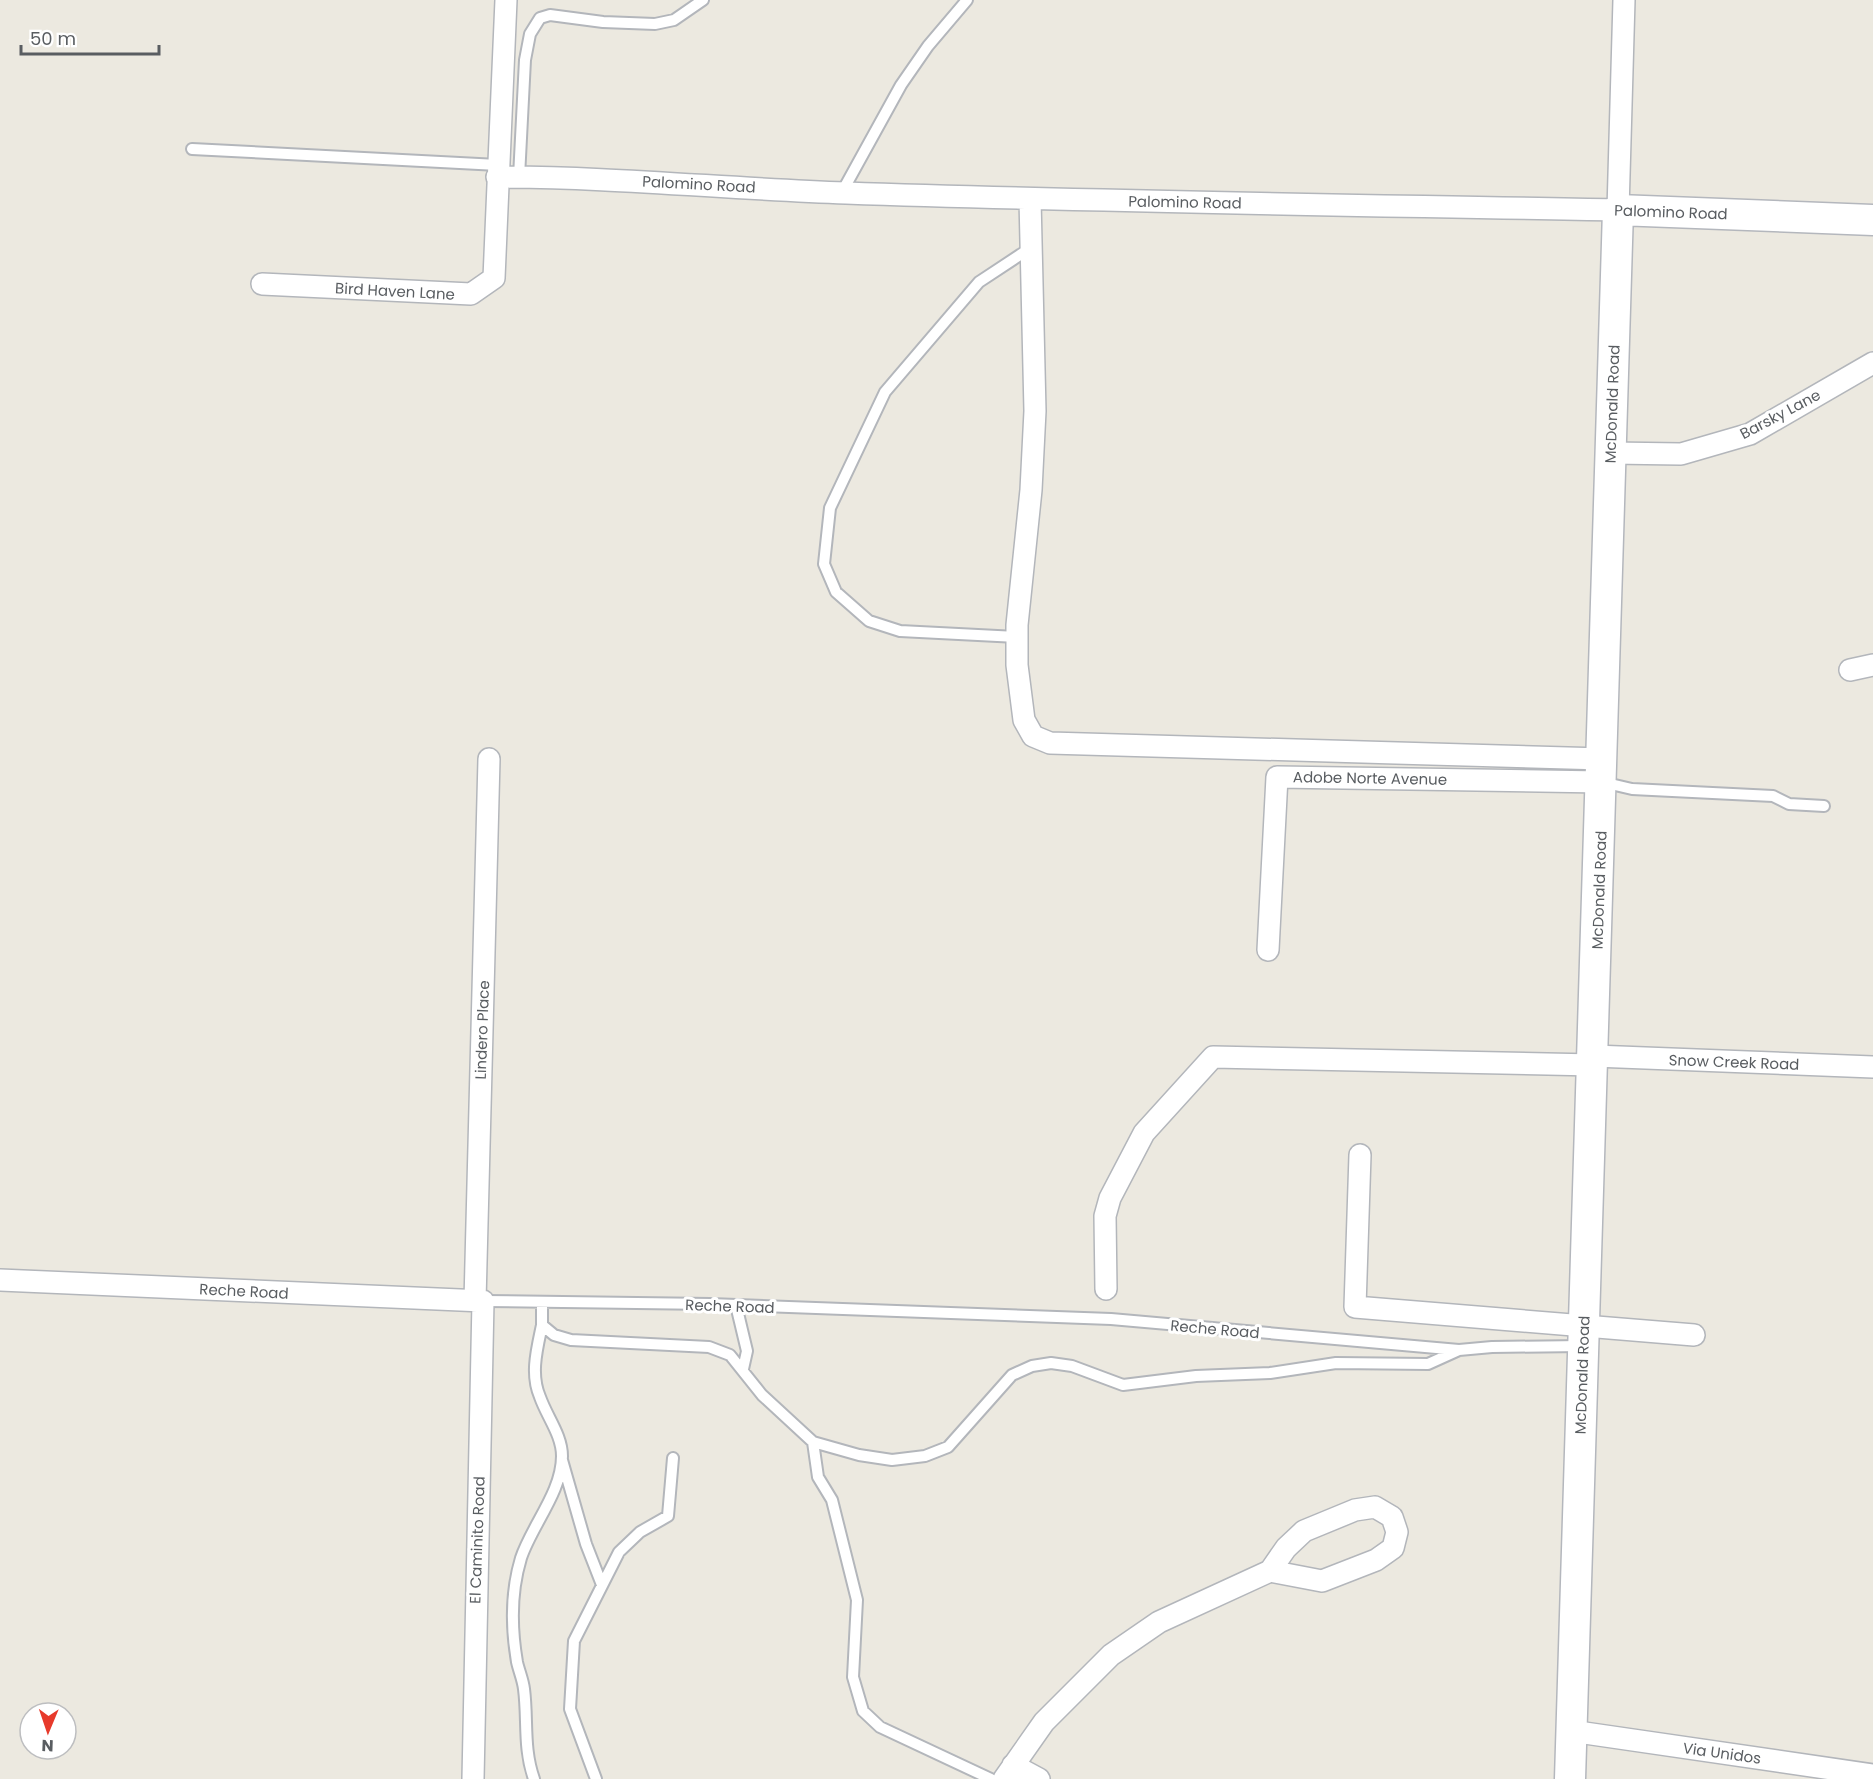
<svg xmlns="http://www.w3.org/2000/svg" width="1873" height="1779" viewBox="0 0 1873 1779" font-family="Poppins,sans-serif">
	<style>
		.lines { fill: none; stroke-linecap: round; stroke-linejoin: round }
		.lane-casing { stroke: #b3b6bb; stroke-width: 14 }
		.street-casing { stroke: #b3b6bb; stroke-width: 24 }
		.secondary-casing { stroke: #b4b7bd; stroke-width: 33 }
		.lane { stroke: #fff; stroke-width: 10 }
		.street { stroke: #fff; stroke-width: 21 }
		.secondary { stroke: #fff; stroke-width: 30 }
		.labels { text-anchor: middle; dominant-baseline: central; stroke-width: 6; stroke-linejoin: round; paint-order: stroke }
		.street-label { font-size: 15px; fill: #595d61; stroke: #fff }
	</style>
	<rect width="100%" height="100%" fill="#ece9e0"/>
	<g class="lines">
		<defs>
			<path id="lane" d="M 192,149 L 498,165
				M 519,177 L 525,60 L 530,34 L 540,18 L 550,15 L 603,22 L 655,24 L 674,20 L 703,0
				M 842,192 L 901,85 L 928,46 L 967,0
				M 1017,637 L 900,631 L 869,621 L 836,592 L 824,564 L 830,508 L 885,392 L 979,282 L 1032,247
				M 1602,782 L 1632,789 L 1773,796 L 1789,804 L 1824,806
				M 483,1301 L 710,1304 L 1111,1319 L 1459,1350
				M 542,1303 L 542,1325 L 554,1335 L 571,1340 L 709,1347 L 730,1355 L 762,1395 L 813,1442 L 818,1477 L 832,1500 L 857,1600 L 853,1677 L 863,1711 L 880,1727 L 991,1779
				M 736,1305 L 747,1351 L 743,1369
				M 813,1442 L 859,1455 L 892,1460 L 925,1456 L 948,1447 L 1012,1375 L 1032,1366 L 1051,1363 L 1072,1366 L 1123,1385 L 1196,1376 L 1270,1373 L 1336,1363 L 1428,1364 L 1459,1350 L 1492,1347 L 1582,1346
				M 562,1460 L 586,1544 L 602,1585
				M 534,1779 C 523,1748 528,1720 524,1689 C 523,1680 519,1671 517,1662 C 511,1627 511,1591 521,1558 C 532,1525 562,1492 562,1456 C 562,1435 547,1417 540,1397 C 530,1374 537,1349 542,1325
				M 596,1779 L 570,1709 L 574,1641 L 619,1552 L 640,1532 L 668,1516 L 673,1458"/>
			<path id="street" d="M 497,177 C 613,177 729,189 846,193 C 1103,202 1361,205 1618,210 L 1624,0
				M 1030,199 L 1035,411 L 1031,490 L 1017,625 L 1017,665 L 1024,720 L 1033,736 L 1050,743 L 1603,759
				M 262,284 L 471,294 L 494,278 L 506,0
				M 1611,453 L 1681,454 L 1750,434 L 1873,363
				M 1850,670 L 1873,665
				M 1268,950 L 1277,777 L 1602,782
				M 1594,1056 L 1873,1067
				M 1360,1155 L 1355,1307 L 1694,1335
				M 0,1280 L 483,1301 L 473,1779
				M 1106,1289 L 1105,1216 L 1110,1198 L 1144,1133 L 1213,1057 L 1594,1065
				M 475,1301 L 489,759
				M 1571,1731 L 1873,1775
				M 1013,1765 L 1039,1779
				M 1004,1779 L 1044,1722 L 1111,1655 L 1159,1622 L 1270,1571 L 1286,1548 L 1304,1531 L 1355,1510 L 1375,1507 L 1392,1517 L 1397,1532 L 1393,1548 L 1376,1560 L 1322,1581 L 1270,1571"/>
			<path id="secondary" d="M 1570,1779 L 1618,210 L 1873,220"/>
		</defs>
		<use href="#lane" class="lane-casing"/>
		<use href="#street" class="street-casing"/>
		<use href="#secondary" class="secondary-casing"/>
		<use href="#lane" class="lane"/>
		<use href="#street" class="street"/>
		<use href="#secondary" class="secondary"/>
	</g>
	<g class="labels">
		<g class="street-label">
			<text transform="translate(699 184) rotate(3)">Palomino Road</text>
			<text transform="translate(1185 202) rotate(1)">Palomino Road</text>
			<text transform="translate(1671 212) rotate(2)">Palomino Road</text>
			<text transform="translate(395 291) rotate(3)">Bird Haven Lane</text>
			<text transform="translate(1612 404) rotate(-88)">McDonald Road</text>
			<text transform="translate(1780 414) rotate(-28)">Barsky Lane</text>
			<text transform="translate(1370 778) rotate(1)">Adobe Norte Avenue</text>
			<text transform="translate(1599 890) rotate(-88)">McDonald Road</text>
			<text transform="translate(482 1030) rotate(-88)">Lindero Place</text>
			<text transform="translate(1734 1062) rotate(2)">Snow Creek Road</text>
			<text transform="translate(244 1291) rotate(3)">Reche Road</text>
			<text transform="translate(730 1306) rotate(2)">Reche Road</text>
			<text transform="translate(1215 1329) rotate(5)">Reche Road</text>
			<text transform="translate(1582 1375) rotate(-88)">McDonald Road</text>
			<text transform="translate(477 1540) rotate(-88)">El Caminito Road</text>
			<text transform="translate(1722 1753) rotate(8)">Via Unidos</text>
		</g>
	</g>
	<g transform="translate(48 1731) rotate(182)"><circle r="28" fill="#ffffff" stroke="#bdbec0" stroke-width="1.5"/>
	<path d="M0-4.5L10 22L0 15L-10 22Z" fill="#e73a2b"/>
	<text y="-9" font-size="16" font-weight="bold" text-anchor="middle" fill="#595d61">N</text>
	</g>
	<path d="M21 45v9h138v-9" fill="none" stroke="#595d61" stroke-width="3"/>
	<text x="30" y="45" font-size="18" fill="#595d61" stroke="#ffffff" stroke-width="4.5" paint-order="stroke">50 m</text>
</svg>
